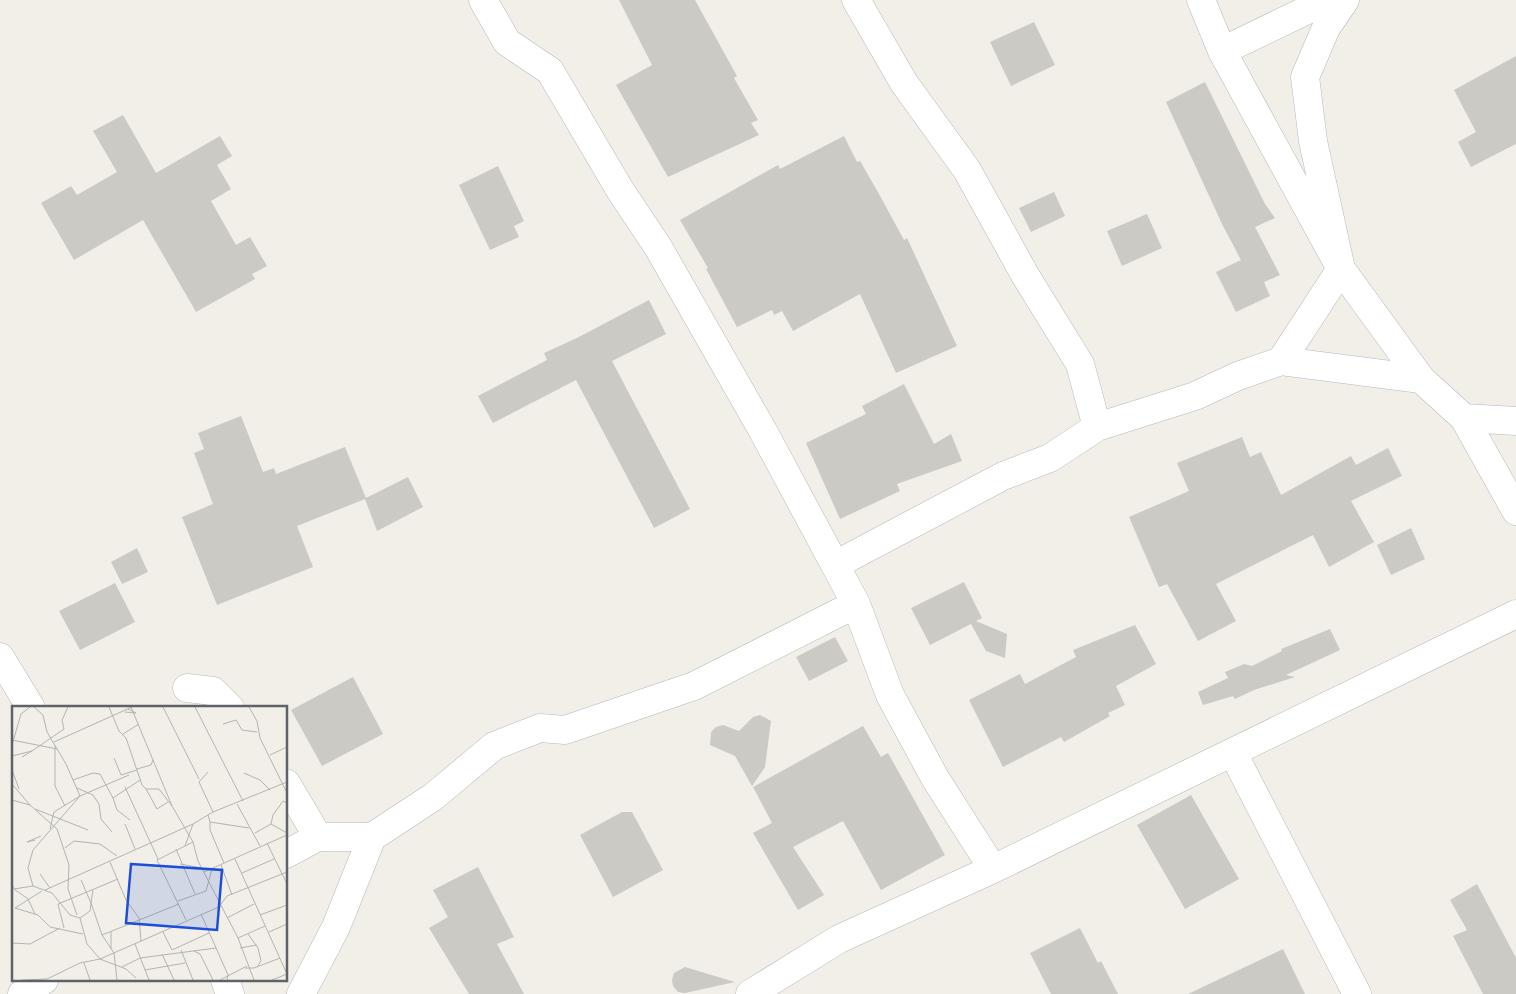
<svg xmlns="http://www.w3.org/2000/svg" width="1516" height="994" viewBox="0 0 1516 994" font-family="Inter,sans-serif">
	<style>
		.building { fill: #cccac5 }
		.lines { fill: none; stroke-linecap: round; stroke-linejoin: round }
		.minor-casing { stroke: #b5b8bc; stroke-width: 29 }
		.minor { stroke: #fff; stroke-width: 28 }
		.inset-road { fill: none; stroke: #b3b3b1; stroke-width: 1 }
		.view { fill: #1d4ed8; fill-opacity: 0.15; stroke: #1d4ed8; stroke-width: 2.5 }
		.inset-edge { fill: none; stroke: #5f6368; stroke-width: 2.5 }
	</style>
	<rect width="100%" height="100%" fill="#f1efe8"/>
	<path class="building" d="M 619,0 L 695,0 L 737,76 L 734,78 L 758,120 L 751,123 L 759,135 L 668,177 L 616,85 L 652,65 Z
		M 1034,22 L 1055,65 L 1011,86 L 990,42 Z
		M 1516,56 L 1516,144 L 1471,167 L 1458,142 L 1476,132 L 1454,90 Z
		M 1205,82 L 1265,204 L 1275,218 L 1255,227 L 1280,275 L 1264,282 L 1270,296 L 1236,312 L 1216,272 L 1241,260 L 1222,224 L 1166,102 Z
		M 123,115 L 156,173 L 220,136 L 232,156 L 217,165 L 231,189 L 211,201 L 236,245 L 250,237 L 267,266 L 252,274 L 255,279 L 196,312 L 143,220 L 74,260 L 41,203 L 71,186 L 77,195 L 117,172 L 93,131 Z
		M 844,136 L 857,162 L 860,161 L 879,194 L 904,240 L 907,238 L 957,346 L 896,373 L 860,294 L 793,331 L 782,311 L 774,315 L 772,310 L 737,327 L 706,269 L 708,268 L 680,220 L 778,165 L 780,169 Z
		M 498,166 L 524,221 L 514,226 L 519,237 L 490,250 L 459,185 Z
		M 1054,192 L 1065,216 L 1031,232 L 1019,208 Z
		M 1147,214 L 1162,248 L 1122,266 L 1107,231 Z
		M 649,300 L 666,334 L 612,361 L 690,509 L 654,528 L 576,380 L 493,423 L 478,396 L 547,360 L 544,353 L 577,338 Z
		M 904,384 L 934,444 L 951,434 L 962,461 L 897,484 L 900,491 L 840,519 L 806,443 L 866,414 L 862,406 Z
		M 241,416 L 263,472 L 274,468 L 276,474 L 345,447 L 366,498 L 408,477 L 423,507 L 377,531 L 365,499 L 297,526 L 313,567 L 217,605 L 182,517 L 213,504 L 194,453 L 204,449 L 198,433 Z
		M 1242,437 L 1250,457 L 1261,452 L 1281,495 L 1351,456 L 1356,465 L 1388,448 L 1402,476 L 1351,501 L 1374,542 L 1329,567 L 1313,535 L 1216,584 L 1236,621 L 1198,641 L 1167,584 L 1159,587 L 1129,517 L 1189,491 L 1177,463 Z
		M 1411,528 L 1425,559 L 1391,575 L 1377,545 Z
		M 137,548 L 148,572 L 122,584 L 111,562 Z
		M 964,582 L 982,618 L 976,621 L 1007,634 L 1005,658 L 986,651 L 971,624 L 930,645 L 911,608 Z
		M 115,583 L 135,622 L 80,650 L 59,611 Z
		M 1135,625 L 1156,664 L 1116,686 L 1125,705 L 1108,713 L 1110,716 L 1064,742 L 1061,737 L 1003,767 L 969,700 L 1020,674 L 1025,684 L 1076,657 L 1073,650 Z
		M 1330,629 L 1340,650 L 1286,675 L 1295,677 L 1254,690 L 1235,699 L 1233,696 L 1203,705 L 1198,692 L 1228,678 L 1225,672 L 1244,664 L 1252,666 L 1282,651 L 1281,649 Z
		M 835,637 L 848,661 L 809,681 L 796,657 Z
		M 353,677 L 383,734 L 322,766 L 291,710 Z
		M 760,715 L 771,721 L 765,767 L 752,786 L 735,756 L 710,745 L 711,732 L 716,727 L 723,725 L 739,731 L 753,717 Z
		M 863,726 L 881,757 L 888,753 L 945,855 L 881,890 L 843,821 L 793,847 L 824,895 L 798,910 L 753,833 L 772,823 L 753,787 Z
		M 1191,795 L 1239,879 L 1185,909 L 1137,825 Z
		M 622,812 L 632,812 L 663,870 L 613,897 L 580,835 Z
		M 478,867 L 514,937 L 497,944 L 524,994 L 469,994 L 429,928 L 448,917 L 433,890 Z
		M 1477,884 L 1516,958 L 1516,994 L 1483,994 L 1453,936 L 1467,930 L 1450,900 Z
		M 1080,928 L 1098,963 L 1101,961 L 1118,994 L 1051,994 L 1030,953 Z
		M 1283,949 L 1305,994 L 1188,994 Z
		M 685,967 L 735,982 L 685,993 L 678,992 L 673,986 L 672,980 L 674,973 Z"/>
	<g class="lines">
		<defs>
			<path id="minor" d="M 483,0 L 507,42 L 550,71 L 620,190 L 658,247 L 763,431 L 856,604 L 890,695 L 935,778 L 993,869
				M 856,0 L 904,83 L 967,170 L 1025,275 L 1080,364 L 1097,427
				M 1201,0 L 1222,51 L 1341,269 L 1421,379 L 1464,418 L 1516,511
				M 1222,51 L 1328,0
				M 1281,361 L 1421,379
				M 1464,418 L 1516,421
				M 835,565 L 1003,476 L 1050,458 L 1097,427 L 1195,396 L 1238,376 L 1281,361 L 1341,269 L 1313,141 L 1305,77 L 1326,28 L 1345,0
				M 0,657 L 31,708
				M 187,688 L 213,691 L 230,708
				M 1233,753 L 1357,994
				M 286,783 L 318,837
				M 286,854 L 318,837 L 372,837 L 433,797 L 494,746 L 540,728 L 565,730 L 694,686 L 856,604
				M 225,980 L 230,994
				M 22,994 L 44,980
				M 301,994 L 336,927 L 372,837
				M 750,994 L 839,939 L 993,869 L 1516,614"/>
		</defs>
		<use href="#minor" class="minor-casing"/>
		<use href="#minor" class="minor"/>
	</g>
	<g transform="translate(12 706)">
		<rect width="275" height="275" fill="#f1efe8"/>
		<path class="inset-road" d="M 22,1 L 31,9 L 35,26 L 54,58 L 68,90 L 117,69M 97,1 L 107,25 L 114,32 L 130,79 L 134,83 L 147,83 L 160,100M 119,1 L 160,100 L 181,136 L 186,155 L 226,232 L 242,274M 151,1 L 187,73M 183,1 L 231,95M 237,1 L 245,15 L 248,32 L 275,87M 113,6 L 124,7 L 116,3M 211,18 L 224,14 L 230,24 L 245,26M 111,28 L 127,18M 0,34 L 45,43M 42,36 L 120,1M 0,39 L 9,8 L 18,1M 43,40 L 43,80 L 53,100M 20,45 L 52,23 L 50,14 L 56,1M 258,49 L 275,41M 0,50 L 20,45 L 10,51M 102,52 L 109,69 L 125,64M 125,63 L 139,59 L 141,54M 0,64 L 7,83M 196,66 L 187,76 L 201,106 L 275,76M 232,67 L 248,74 L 258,84M 61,74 L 81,67 L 88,68 L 101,92M 0,78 L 18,99M 113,81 L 146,153M 65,82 L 81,89 L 87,98 L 89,113 L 100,126M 134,83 L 145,103 L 156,96M 0,94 L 18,99 L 45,123 L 57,159 L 56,183 L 65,209M 225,98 L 248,140M 23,103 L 76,124M 196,109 L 198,116 L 237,122M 118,114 L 105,104 L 101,92 L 128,74M 198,116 L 198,124 L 212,157M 113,118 L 123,143M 259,118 L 275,127M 243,127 L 259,118 L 261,109 L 271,95 L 275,97M 23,134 L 15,136 L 29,130M 255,137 L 275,178M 173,140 L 181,118M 53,142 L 62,135 L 88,138 L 105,150M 164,143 L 183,188M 223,153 L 275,268M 98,156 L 114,194 L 127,212 L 129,235M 168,158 L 190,162M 209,159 L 220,189M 192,166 L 275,129M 230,167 L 262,153M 28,168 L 38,182M 0,179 L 2,183 L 21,180 L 40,187 L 58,209 L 68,212 L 75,238 L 88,253 L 209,200M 21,180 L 16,162 L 21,144 L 68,90 L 42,106 L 38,123M 2,183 L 16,193 L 23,208M 33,184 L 181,118 L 201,106M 81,184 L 79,197 L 90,229M 166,195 L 194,185 L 200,163M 209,198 L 215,190 L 275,166M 3,202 L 26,209 L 38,221 L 71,228M 3,202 L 30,185M 189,208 L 216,269 L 215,274M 248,209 L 275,199M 68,212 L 78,205 L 79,197 L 69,174M 215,212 L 242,198M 174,214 L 145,154 L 181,136M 52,222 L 46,198 L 106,173M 99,226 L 99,243M 151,226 L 160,244M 257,226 L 275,218M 236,228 L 246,242 L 249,255 L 245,261M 226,232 L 253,220M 0,237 L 18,238 L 48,222M 123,238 L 137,274M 228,242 L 245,239M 160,244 L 197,227M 169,244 L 181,274M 182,245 L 188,248 L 201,274M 150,248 L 162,274M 72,257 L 78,274M 110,261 L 128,252 L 204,242M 233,262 L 242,262 L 268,252M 133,264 L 173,257M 10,274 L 35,273 L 68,257 L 88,253 L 114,263 L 124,272M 105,274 L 102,247 L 90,229 L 167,198M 208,274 L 235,260M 260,274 L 275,268"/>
		<path class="view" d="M 119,158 L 210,164 L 205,224 L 114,217 Z"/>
		<rect width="275" height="275" class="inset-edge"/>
	</g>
</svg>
